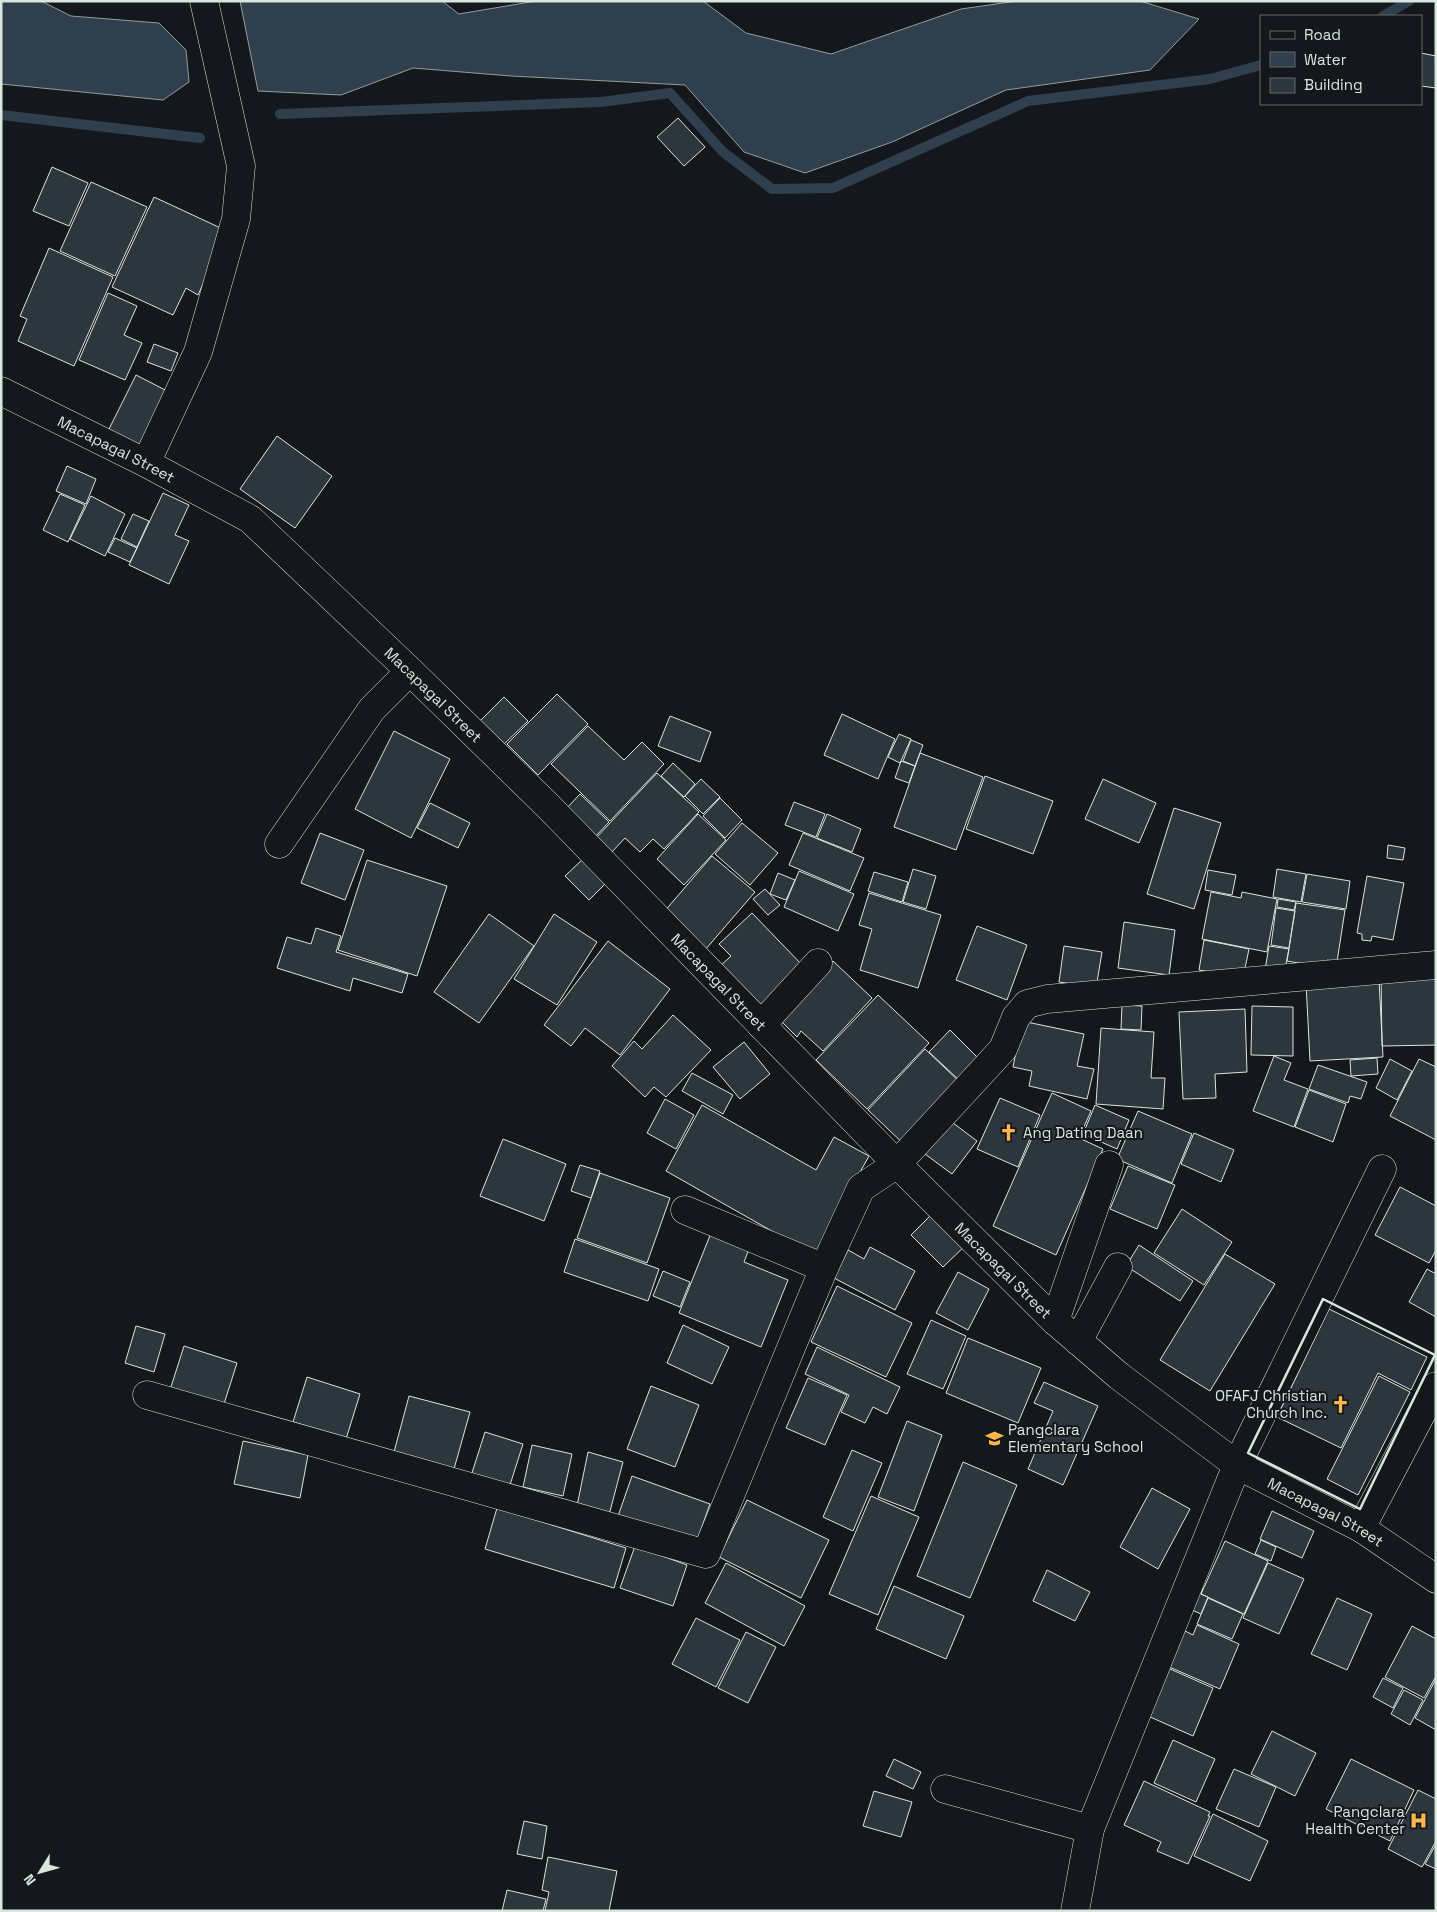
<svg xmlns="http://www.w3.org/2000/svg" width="1437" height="1912" viewBox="0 0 1437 1912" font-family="'Space Grotesk',sans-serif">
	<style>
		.water { fill: #2f3f4d; stroke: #939e99 }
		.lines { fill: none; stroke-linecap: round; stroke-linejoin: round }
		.stream { stroke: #2f3f4d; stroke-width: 10 }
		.building { fill: #2c363c; stroke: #d8e6dc }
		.minor-casing { stroke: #d8e6dc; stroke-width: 29 }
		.minor { stroke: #14181c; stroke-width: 28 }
		.wall { stroke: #d8e6dc; stroke-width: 2.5 }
		.labels { text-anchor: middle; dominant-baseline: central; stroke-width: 4; stroke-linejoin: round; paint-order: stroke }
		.street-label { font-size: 15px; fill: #d8e6dc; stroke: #14181c }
		.poi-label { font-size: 15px; fill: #d8e6dc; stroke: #14181c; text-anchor: start }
	</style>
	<rect width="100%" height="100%" fill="#14181c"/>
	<path class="water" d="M 1,1 L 41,1 L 71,16 L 159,23 L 186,50 L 189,82 L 163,100 L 1,84 Z
		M 240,1 L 442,1 L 459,14 L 536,1 L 703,1 L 746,33 L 831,54 L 961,9 L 1017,1 L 1140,1 L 1199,19 L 1150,70 L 1006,90 L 892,142 L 805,173 L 744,152 L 685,85 L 511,76 L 413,68 L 341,95 L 258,91 Z"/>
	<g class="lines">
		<path class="stream" d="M 1383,16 L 1409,1
			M 280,114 L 601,102 L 670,93 L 723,152 L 772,189 L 833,188 L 1028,101 L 1210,79 L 1261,65
			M 1,115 L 200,138"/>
	</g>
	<path class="building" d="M 1421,53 L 1436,56 L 1436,88 L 1421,86 Z
		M 678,118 L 705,147 L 684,166 L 657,137 Z
		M 52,167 L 88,183 L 69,226 L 33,211 Z
		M 91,182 L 147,207 L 115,276 L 60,251 Z
		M 154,197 L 227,231 L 198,295 L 186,288 L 173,315 L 112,287 Z
		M 49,248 L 113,277 L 74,366 L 18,341 L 27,319 L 20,316 Z
		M 108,293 L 137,306 L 124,335 L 142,343 L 125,380 L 79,360 Z
		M 154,344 L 178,353 L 171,371 L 147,362 Z
		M 136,375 L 171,393 L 142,450 L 107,433 Z
		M 277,436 L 332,476 L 295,528 L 240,489 Z
		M 67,466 L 96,479 L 86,504 L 56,491 Z
		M 163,493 L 189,505 L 175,535 L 189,541 L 169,584 L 129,565 Z
		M 60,494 L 85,505 L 68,542 L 43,530 Z
		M 91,496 L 125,514 L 105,556 L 70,539 Z
		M 133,514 L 149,521 L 137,547 L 121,539 Z
		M 115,538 L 137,548 L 130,562 L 108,552 Z
		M 557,694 L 588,724 L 538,775 L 507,744 Z
		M 504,697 L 528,721 L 501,747 L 478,723 Z
		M 842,714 L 895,739 L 878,779 L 824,755 Z
		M 670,716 L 711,732 L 700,762 L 658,746 Z
		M 588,726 L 624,760 L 642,742 L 664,764 L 610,821 L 551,764 Z
		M 394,731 L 450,759 L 411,838 L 355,809 Z
		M 899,734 L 911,739 L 900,763 L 888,757 Z
		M 911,740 L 923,745 L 915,766 L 903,761 Z
		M 920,753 L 983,777 L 956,850 L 894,827 Z
		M 901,761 L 915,766 L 909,783 L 895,778 Z
		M 673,763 L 695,784 L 684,797 L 661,776 Z
		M 657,773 L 699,812 L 664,849 L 653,839 L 640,852 L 625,838 L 610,854 L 595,839 Z
		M 985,776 L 1053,801 L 1033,854 L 966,829 Z
		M 701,779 L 720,797 L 703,814 L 685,796 Z
		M 1103,779 L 1156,803 L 1139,843 L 1085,819 Z
		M 580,794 L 609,822 L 595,837 L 566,809 Z
		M 720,798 L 742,820 L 725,838 L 703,816 Z
		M 794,802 L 825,814 L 816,837 L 785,825 Z
		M 430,803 L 470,823 L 458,848 L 417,828 Z
		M 1174,808 L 1221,823 L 1194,909 L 1147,894 Z
		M 698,814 L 726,840 L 684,885 L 657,859 Z
		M 827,814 L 861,829 L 852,852 L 817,838 Z
		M 742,823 L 778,853 L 750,885 L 715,854 Z
		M 320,833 L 364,850 L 345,900 L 301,883 Z
		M 803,833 L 864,858 L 850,891 L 789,865 Z
		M 1388,845 L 1405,848 L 1403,860 L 1387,858 Z
		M 712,856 L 755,892 L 705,950 L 663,913 Z
		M 583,859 L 606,883 L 589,900 L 565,876 Z
		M 367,860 L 447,886 L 417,976 L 338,950 Z
		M 913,869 L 936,876 L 926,909 L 903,902 Z
		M 1277,869 L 1306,874 L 1301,902 L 1273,897 Z
		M 1208,870 L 1236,875 L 1232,895 L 1205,890 Z
		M 799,871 L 854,894 L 838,931 L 784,907 Z
		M 874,872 L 908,882 L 902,902 L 868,891 Z
		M 778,873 L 795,880 L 786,900 L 770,894 Z
		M 1307,874 L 1350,881 L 1346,909 L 1302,902 Z
		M 1367,876 L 1404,883 L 1393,940 L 1372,936 L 1371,941 L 1362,940 L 1362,934 L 1357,933 Z
		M 765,889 L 780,905 L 768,915 L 753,899 Z
		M 1211,892 L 1241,898 L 1242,892 L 1277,899 L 1267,952 L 1202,939 Z
		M 869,893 L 941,915 L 918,988 L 860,970 L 872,929 L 859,925 Z
		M 1278,899 L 1296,902 L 1294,910 L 1277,907 Z
		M 1296,903 L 1345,910 L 1337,962 L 1327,960 L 1326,968 L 1287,961 Z
		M 1276,908 L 1295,911 L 1289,948 L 1271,945 Z
		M 752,913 L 805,968 L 762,1011 L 719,967 L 731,956 L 719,944 Z
		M 489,914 L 534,946 L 479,1023 L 434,992 Z
		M 554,914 L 597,942 L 557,1005 L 514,979 Z
		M 1124,922 L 1175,930 L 1169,975 L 1118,968 Z
		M 977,926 L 1027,945 L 1007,1000 L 956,980 Z
		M 316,928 L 341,936 L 336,952 L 408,974 L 402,993 L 353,978 L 350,991 L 277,968 L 287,937 L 311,944 Z
		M 1204,940 L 1249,949 L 1243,978 L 1199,970 Z
		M 608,941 L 670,989 L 620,1055 L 585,1028 L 571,1046 L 544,1025 Z
		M 1064,946 L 1102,952 L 1096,988 L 1059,982 Z
		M 1269,946 L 1289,949 L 1284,974 L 1265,970 Z
		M 833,961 L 872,998 L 823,1051 L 801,1031 L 797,1037 L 779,1019 Z
		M 1436,973 L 1436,1045 L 1382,1046 L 1381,974 Z
		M 1379,980 L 1383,1057 L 1310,1061 L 1306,983 Z
		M 878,995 L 929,1043 L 867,1109 L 816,1060 Z
		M 1122,1005 L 1142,1006 L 1141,1030 L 1121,1029 Z
		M 1252,1006 L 1293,1007 L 1293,1056 L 1251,1055 Z
		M 1245,1009 L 1247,1072 L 1215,1074 L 1216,1098 L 1183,1099 L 1179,1012 Z
		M 673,1015 L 711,1050 L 666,1097 L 654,1087 L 645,1097 L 612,1066 L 634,1041 L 642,1049 Z
		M 1022,1021 L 1084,1034 L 1077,1066 L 1094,1069 L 1087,1099 L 1029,1086 L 1032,1071 L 1013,1067 Z
		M 1101,1028 L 1154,1032 L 1151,1078 L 1165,1078 L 1163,1109 L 1096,1104 Z
		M 950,1030 L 979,1059 L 959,1080 L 929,1052 Z
		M 744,1042 L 770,1074 L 740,1099 L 713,1067 Z
		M 925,1049 L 965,1087 L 908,1148 L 868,1110 Z
		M 1274,1056 L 1291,1063 L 1284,1080 L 1308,1089 L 1294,1127 L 1253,1111 Z
		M 1377,1058 L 1378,1074 L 1351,1076 L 1350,1060 Z
		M 1390,1059 L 1412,1071 L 1397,1100 L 1376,1088 Z
		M 1419,1059 L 1436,1067 L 1436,1140 L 1390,1116 Z
		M 1318,1065 L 1367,1082 L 1361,1099 L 1350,1096 L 1348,1103 L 1309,1089 Z
		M 692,1073 L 733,1095 L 723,1114 L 682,1091 Z
		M 1309,1090 L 1346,1104 L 1333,1142 L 1295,1127 Z
		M 1052,1093 L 1091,1111 L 1079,1138 L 1103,1149 L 1056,1255 L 993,1226 Z
		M 1000,1098 L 1040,1115 L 1018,1167 L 977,1149 Z
		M 665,1099 L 694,1115 L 676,1149 L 647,1133 Z
		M 702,1105 L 816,1170 L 834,1137 L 869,1156 L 814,1255 L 666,1171 Z
		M 1095,1105 L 1129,1120 L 1117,1149 L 1083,1134 Z
		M 1138,1111 L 1192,1134 L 1172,1183 L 1117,1159 Z
		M 949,1120 L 977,1141 L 952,1174 L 925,1154 Z
		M 1194,1133 L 1234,1150 L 1221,1182 L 1181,1164 Z
		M 503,1139 L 566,1164 L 544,1221 L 480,1196 Z
		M 580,1165 L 600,1171 L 591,1198 L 571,1191 Z
		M 1128,1166 L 1175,1185 L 1157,1229 L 1110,1209 Z
		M 600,1173 L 670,1198 L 647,1263 L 577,1238 Z
		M 1400,1187 L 1436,1206 L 1436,1250 L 1429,1263 L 1375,1235 Z
		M 1182,1209 L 1232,1242 L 1204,1285 L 1154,1253 Z
		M 936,1210 L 968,1243 L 943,1267 L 911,1235 Z
		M 713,1228 L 751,1244 L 744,1262 L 788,1280 L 761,1347 L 679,1313 Z
		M 575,1239 L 659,1269 L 648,1301 L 564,1272 Z
		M 1139,1245 L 1193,1281 L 1180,1301 L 1126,1266 Z
		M 870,1247 L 915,1271 L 895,1310 L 834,1278 L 848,1250 L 864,1259 Z
		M 1225,1254 L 1275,1284 L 1210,1391 L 1160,1360 Z
		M 1427,1269 L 1436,1274 L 1436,1317 L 1409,1302 Z
		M 663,1271 L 690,1282 L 680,1307 L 653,1296 Z
		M 958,1272 L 989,1289 L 968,1330 L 936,1313 Z
		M 837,1286 L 912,1323 L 886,1377 L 811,1342 Z
		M 1329,1309 L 1427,1357 L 1411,1390 L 1378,1373 L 1341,1448 L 1277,1417 Z
		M 931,1320 L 966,1336 L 943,1389 L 907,1374 Z
		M 683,1325 L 729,1347 L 712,1384 L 667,1363 Z
		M 136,1326 L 165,1334 L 154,1372 L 125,1363 Z
		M 968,1338 L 1041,1368 L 1018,1423 L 946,1393 Z
		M 184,1346 L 237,1363 L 223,1407 L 170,1390 Z
		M 817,1347 L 900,1387 L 887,1414 L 873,1407 L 865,1423 L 841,1412 L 849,1395 L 805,1374 Z
		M 1379,1376 L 1410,1392 L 1358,1495 L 1327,1479 Z
		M 307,1377 L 360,1394 L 346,1439 L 293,1422 Z
		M 808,1378 L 847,1395 L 825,1445 L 786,1428 Z
		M 1044,1382 L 1098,1406 L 1063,1485 L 1028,1469 L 1053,1411 L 1034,1403 Z
		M 651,1386 L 699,1405 L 675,1467 L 627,1449 Z
		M 409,1396 L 470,1412 L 454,1469 L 394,1452 Z
		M 907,1421 L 942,1435 L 914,1511 L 878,1497 Z
		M 485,1432 L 523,1444 L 509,1488 L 471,1476 Z
		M 243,1441 L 308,1455 L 300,1498 L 234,1484 Z
		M 532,1445 L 572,1454 L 563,1496 L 523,1487 Z
		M 852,1450 L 882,1463 L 853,1531 L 823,1517 Z
		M 588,1452 L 623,1462 L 609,1515 L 577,1506 Z
		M 963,1462 L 1017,1485 L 970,1598 L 917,1576 Z
		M 632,1476 L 710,1504 L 695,1546 L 617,1519 Z
		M 1152,1488 L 1190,1509 L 1158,1569 L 1120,1547 Z
		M 871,1496 L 919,1517 L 878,1615 L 829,1594 Z
		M 747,1500 L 829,1540 L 801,1598 L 719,1557 Z
		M 497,1508 L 626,1548 L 614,1588 L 485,1549 Z
		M 1272,1511 L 1314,1531 L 1302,1558 L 1260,1539 Z
		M 1261,1540 L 1276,1547 L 1271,1561 L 1255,1554 Z
		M 1225,1541 L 1268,1561 L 1244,1614 L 1201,1594 Z
		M 635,1546 L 687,1565 L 673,1606 L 620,1588 Z
		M 726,1563 L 805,1606 L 784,1646 L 705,1603 Z
		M 1268,1563 L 1304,1579 L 1279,1634 L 1243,1618 Z
		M 1047,1570 L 1090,1592 L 1075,1621 L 1033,1601 Z
		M 1194,1585 L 1203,1588 L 1201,1594 L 1208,1597 L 1201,1614 L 1185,1607 Z
		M 894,1586 L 964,1616 L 946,1659 L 876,1629 Z
		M 1208,1598 L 1243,1614 L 1232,1639 L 1197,1624 Z
		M 1337,1598 L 1372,1614 L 1347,1670 L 1311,1654 Z
		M 696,1618 L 740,1640 L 716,1687 L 672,1664 Z
		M 1197,1625 L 1239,1644 L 1220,1689 L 1167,1666 L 1183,1630 L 1193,1635 Z
		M 1412,1626 L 1436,1639 L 1436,1676 L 1424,1698 L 1385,1677 Z
		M 746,1632 L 776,1647 L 748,1703 L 718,1688 Z
		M 1168,1668 L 1213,1688 L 1193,1736 L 1148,1716 Z
		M 1383,1678 L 1403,1688 L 1393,1708 L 1373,1697 Z
		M 1436,1679 L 1436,1730 L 1415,1718 Z
		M 1404,1690 L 1423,1700 L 1410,1725 L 1391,1714 Z
		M 1272,1731 L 1316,1753 L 1295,1796 L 1251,1774 Z
		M 1173,1740 L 1215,1759 L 1196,1802 L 1154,1783 Z
		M 894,1759 L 921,1772 L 913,1789 L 886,1776 Z
		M 1351,1759 L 1414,1790 L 1390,1841 L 1326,1809 Z
		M 1234,1769 L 1276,1787 L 1259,1827 L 1216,1809 Z
		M 1144,1781 L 1210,1812 L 1208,1816 L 1210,1816 L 1188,1864 L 1157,1851 L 1161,1842 L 1124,1825 Z
		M 1418,1790 L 1436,1799 L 1436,1841 L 1422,1867 L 1388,1849 Z
		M 874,1791 L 912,1802 L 901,1837 L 863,1826 Z
		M 1213,1814 L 1268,1841 L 1250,1881 L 1194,1856 Z
		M 524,1821 L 547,1826 L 542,1859 L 517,1854 Z
		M 1436,1844 L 1436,1869 L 1425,1864 Z
		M 548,1857 L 617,1871 L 609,1911 L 545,1911 L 549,1892 L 542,1890 Z
		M 507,1890 L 546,1899 L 543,1911 L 502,1911 Z"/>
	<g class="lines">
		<defs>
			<g id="minor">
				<path id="s1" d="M 1,391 L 146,463 L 250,519 L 410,671 L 548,806 L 897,1164 L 1055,1321 L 1119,1376 L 1237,1465 L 1361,1528 L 1436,1579"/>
				<path d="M 146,463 L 198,352 L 236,219 L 241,166 L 204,1"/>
				<path d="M 279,844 L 372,709 L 410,671"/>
				<path d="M 761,1025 L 818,963"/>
				<path d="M 685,1210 L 824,1268"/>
				<path d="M 1055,1321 L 1109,1165"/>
				<path d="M 1078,1341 L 1118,1267"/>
				<path d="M 147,1395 L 706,1554 L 824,1268 L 861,1188 L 897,1164 L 1003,1049 L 1016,1017 L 1027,1004 L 1047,999 L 1436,965"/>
				<path d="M 1361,1528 L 1436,1386"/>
				<path d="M 945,1789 L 1090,1829"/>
				<path d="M 1075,1911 L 1090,1829 L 1237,1465 L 1382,1169"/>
			</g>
		</defs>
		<use href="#minor" class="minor-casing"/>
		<use href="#minor" class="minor"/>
		<path class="wall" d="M 1323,1299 L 1435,1355 L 1360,1509 L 1248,1453 Z"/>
	</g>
	<defs>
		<symbol id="church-bare" viewBox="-9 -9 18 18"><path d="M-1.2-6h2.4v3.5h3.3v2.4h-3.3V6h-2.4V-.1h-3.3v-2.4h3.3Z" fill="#ffb74d" stroke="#14181c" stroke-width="2.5" paint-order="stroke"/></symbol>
		<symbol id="school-bare" viewBox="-9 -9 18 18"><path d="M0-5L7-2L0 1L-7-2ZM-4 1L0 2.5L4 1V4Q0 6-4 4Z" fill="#ffb74d" stroke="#14181c" stroke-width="2.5" paint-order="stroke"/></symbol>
		<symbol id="hospital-bare" viewBox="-9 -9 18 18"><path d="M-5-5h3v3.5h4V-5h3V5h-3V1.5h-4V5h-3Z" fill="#ffb74d" stroke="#14181c" stroke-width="2.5" paint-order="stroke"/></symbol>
	</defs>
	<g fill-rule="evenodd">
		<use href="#church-bare" x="996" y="1120" width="25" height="25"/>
		<use href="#church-bare" x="1328" y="1392" width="25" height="25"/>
		<use href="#school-bare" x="982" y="1426" width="25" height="25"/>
		<use href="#hospital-bare" x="1406" y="1808" width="25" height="25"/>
	</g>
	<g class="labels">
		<g class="street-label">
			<text stroke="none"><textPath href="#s1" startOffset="129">Macapagal Street</textPath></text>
			<text stroke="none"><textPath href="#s1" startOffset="534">Macapagal Street</textPath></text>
			<text stroke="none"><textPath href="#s1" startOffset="939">Macapagal Street</textPath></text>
			<text stroke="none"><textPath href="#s1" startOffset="1344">Macapagal Street</textPath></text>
			<text stroke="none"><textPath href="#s1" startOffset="1749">Macapagal Street</textPath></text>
		</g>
		<g class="poi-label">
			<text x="1023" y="1132">Ang Dating Daan</text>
			<text x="1327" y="1395" text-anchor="end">OFAFJ Christian<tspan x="1327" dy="17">Church Inc.</tspan></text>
			<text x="1008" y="1429">Pangclara<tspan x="1008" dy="17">Elementary School</tspan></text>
			<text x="1405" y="1811" text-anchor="end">Pangclara<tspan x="1405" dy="17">Health Center</tspan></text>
		</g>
	</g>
	<rect width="1437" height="1912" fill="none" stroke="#d8e6dc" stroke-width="5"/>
	<rect x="1260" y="15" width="162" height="90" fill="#14181c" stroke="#626a69"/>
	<rect x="1270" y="31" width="25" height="8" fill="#14181c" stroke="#626a69"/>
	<text x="1304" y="40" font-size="15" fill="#d8e6dc">Road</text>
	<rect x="1270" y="52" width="25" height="15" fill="#2f3f4d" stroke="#626a69"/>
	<text x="1304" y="65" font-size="15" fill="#d8e6dc">Water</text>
	<rect x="1270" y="78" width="25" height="15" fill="#2c363c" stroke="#626a69"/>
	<text x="1304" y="90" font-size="15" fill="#d8e6dc">Building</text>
	<g transform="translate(40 1872) rotate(233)" stroke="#14181c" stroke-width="4" paint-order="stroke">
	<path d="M0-4L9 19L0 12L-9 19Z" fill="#d8e6dc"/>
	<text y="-8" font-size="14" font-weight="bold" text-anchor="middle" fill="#d8e6dc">N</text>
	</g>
</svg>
